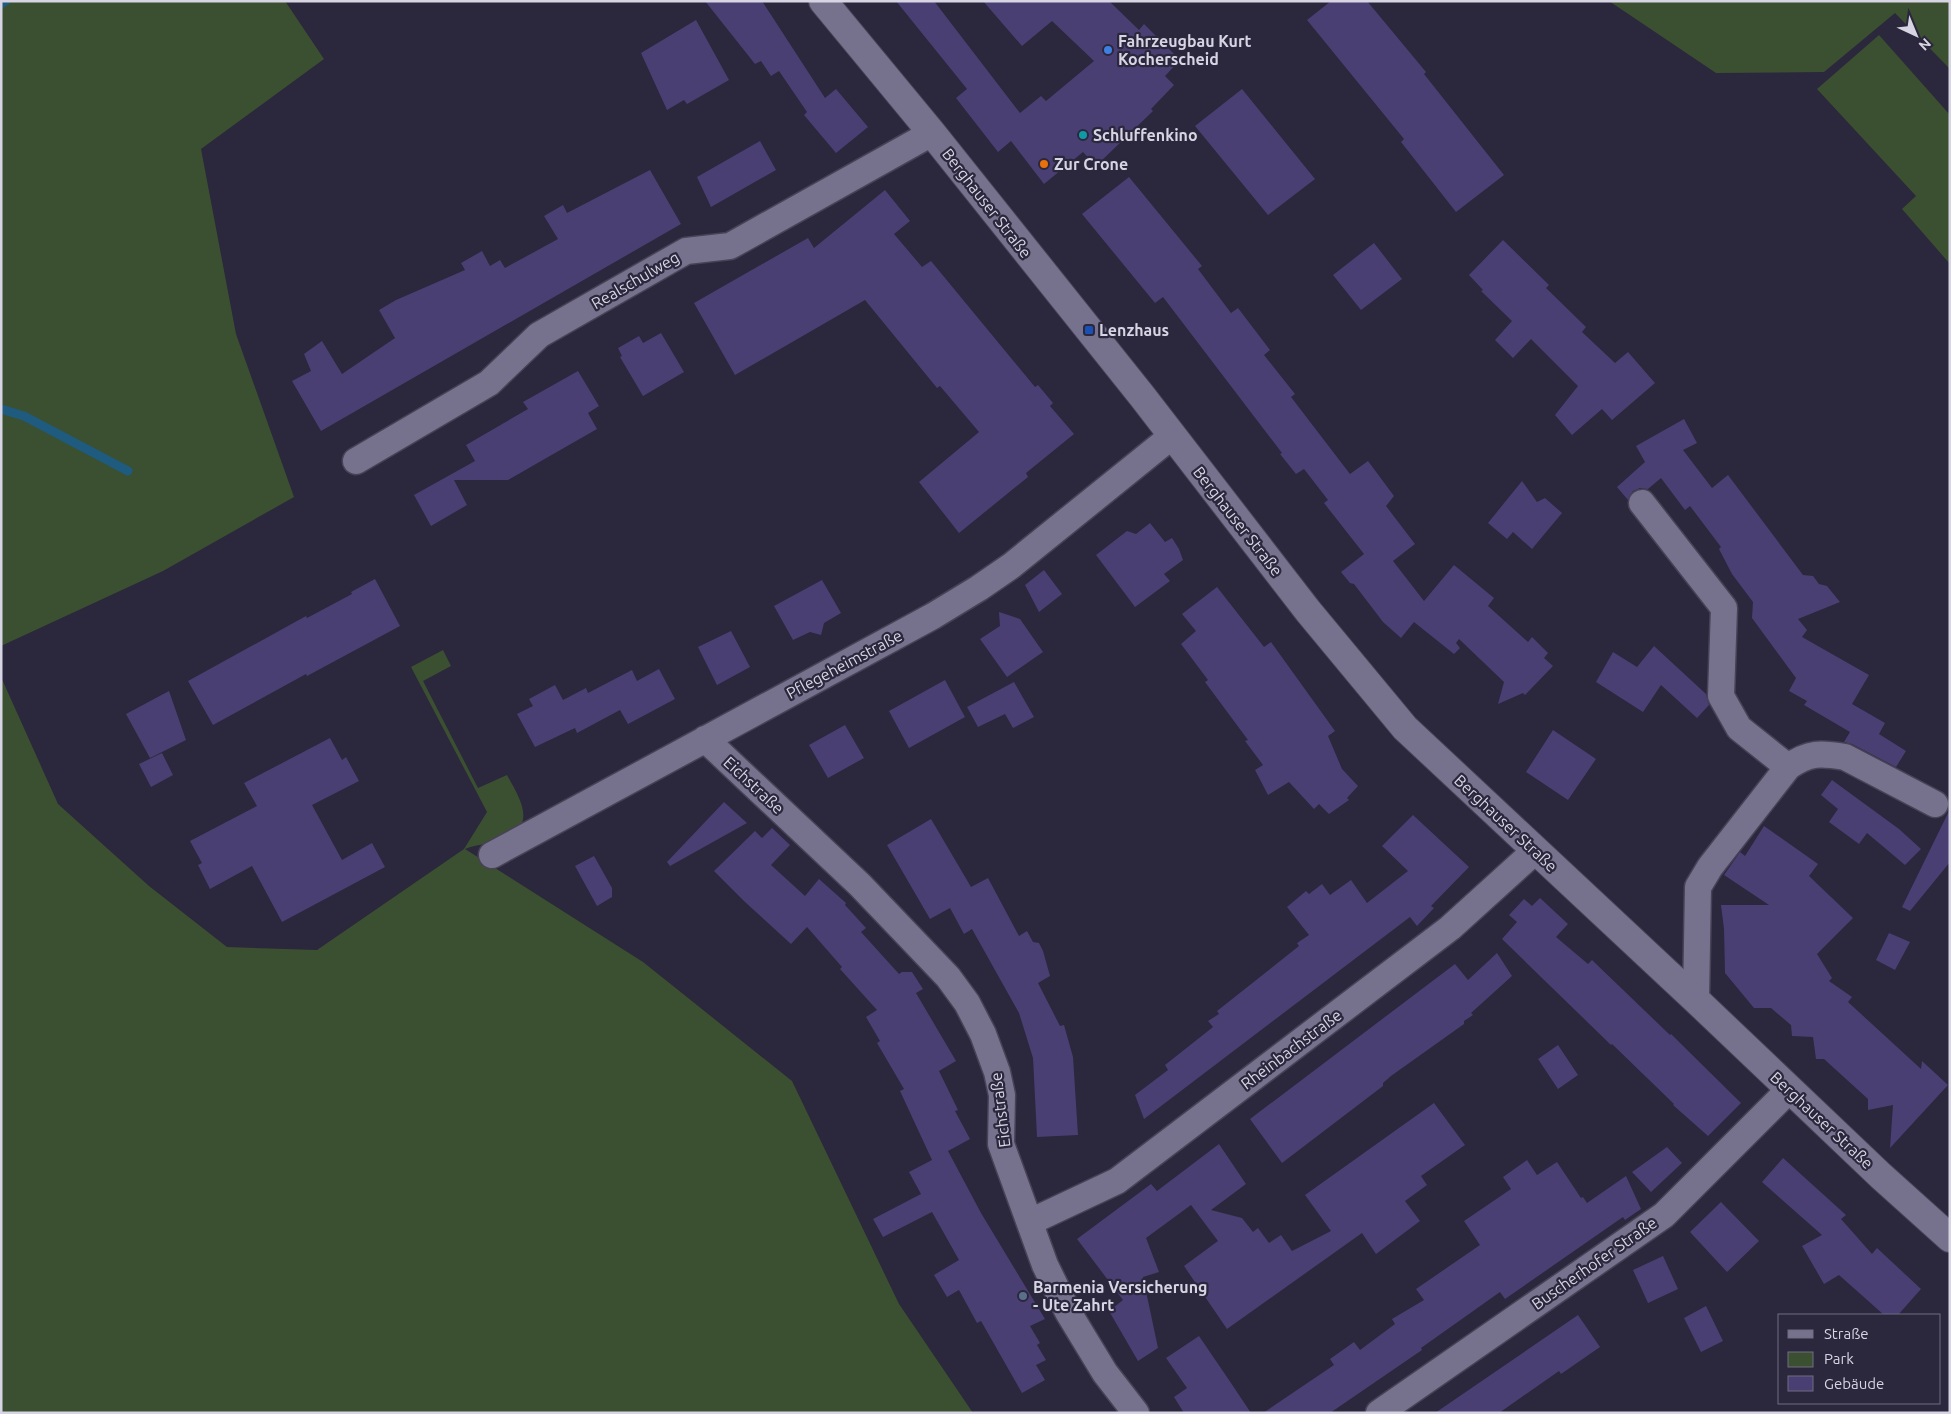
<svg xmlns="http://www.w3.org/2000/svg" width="1951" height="1414" viewBox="0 0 1951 1414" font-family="Ubuntu,sans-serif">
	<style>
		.green { fill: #3b5030 }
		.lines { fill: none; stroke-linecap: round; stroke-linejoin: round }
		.stream { stroke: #1f5a7f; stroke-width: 9 }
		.building { fill: #4a3f72 }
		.street-casing { stroke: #474256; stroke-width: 29 }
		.secondary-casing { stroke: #474256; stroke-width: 30 }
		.street { stroke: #76728d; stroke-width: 26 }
		.secondary { stroke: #76728d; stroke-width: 28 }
		.shop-dot { fill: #3f7fe0; stroke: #2b273d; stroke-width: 2 }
		.culture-dot { fill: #0f9aa8; stroke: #2b273d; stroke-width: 2 }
		.food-dot { fill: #e8710a; stroke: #2b273d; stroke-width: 2 }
		.transit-dot { fill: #1a4fb4; stroke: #2b273d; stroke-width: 2 }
		.service-dot { fill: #5c6f8a; stroke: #2b273d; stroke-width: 2 }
		.labels { text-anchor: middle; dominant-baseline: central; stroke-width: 4.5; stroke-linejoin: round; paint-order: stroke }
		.poi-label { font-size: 16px; font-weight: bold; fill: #d7d5e4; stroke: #2b273d; text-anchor: start }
		.street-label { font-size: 16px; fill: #d7d5e4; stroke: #2b273d }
	</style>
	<rect width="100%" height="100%" fill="#2b273d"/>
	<path class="green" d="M 1,1 L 285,1 L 324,59 L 201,149 L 236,334 L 294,497 L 163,571 L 1,646 Z
		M 1609,1 L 1950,1 L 1950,69 L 1895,13 L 1824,72 L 1716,73 Z
		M 1879,35 L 1950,115 L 1950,264 L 1902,209 L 1916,196 L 1817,89 Z
		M 443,650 L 451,666 L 423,681 L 478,788 L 507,775 C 520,799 538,825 503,839 C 491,844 477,844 465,849 L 643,962 L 792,1081 L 899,1304 L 973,1413 L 1,1413 L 1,677 L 58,804 L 149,886 L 227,947 L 317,950 L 464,849 L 487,812 L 411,667 Z"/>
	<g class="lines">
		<path class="stream" d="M 1,4 L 6,1
			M 1,409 L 24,416 L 128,471"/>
	</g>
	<path class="building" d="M 705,1 L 762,1 L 825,98 L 836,89 L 868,127 L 836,153 L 804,115 L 807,112 L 779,71 L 771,76 L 761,61 L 755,64 Z
		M 896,1 L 934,1 L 1020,113 L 1041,96 L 1046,101 L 1094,61 L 1052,21 L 1022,46 L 983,1 L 1109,1 L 1139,30 L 1144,24 L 1180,60 L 1165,76 L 1174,85 L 1151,109 L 1153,111 L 1096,166 L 1083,152 L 1044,184 L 1011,141 L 998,152 L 956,98 L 967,89 Z
		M 1331,1 L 1367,1 L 1426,72 L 1424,74 L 1504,175 L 1456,212 L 1401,142 L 1404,139 L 1307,20 Z
		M 696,20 L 729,80 L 687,104 L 684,100 L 667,110 L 641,53 Z
		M 1242,89 L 1315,179 L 1268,215 L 1195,126 Z
		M 760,141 L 776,170 L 711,207 L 697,177 Z
		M 650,170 L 681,224 L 321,431 L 292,381 L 311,371 L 304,354 L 322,341 L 342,374 L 395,338 L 379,310 L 396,300 L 465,270 L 461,263 L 482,251 L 490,266 L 500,260 L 505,268 L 558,239 L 544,216 L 563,205 L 567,213 Z
		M 1129,177 L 1202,266 L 1198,269 L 1231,313 L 1238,308 L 1270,350 L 1264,355 L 1295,394 L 1291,397 L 1350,474 L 1368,461 L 1394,496 L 1386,506 L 1415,544 L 1393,561 L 1424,601 L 1454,565 L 1494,598 L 1488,606 L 1528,642 L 1532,637 L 1548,653 L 1544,658 L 1553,666 L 1525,695 L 1523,693 L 1498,704 L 1504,682 L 1459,639 L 1456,643 L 1460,648 L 1454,654 L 1414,622 L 1401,638 L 1383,622 L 1354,584 L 1350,583 L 1341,572 L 1364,554 L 1324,503 L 1328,500 L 1304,469 L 1296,474 L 1280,454 L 1282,453 L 1163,297 L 1155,303 L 1082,214 Z
		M 885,190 L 910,221 L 894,234 L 922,267 L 931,261 L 1035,387 L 1038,385 L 1053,403 L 1050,406 L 1074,434 L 1026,473 L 1028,477 L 959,533 L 919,482 L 979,432 L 940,386 L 937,388 L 865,300 L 735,375 L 694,303 L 808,238 L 814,248 Z
		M 1503,240 L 1549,285 L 1546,288 L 1586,327 L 1582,332 L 1615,363 L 1628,352 L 1655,383 L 1612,420 L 1602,409 L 1572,435 L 1555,415 L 1578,386 L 1531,339 L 1513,358 L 1495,340 L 1512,321 L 1481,291 L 1483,290 L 1469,275 Z
		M 1374,243 L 1402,279 L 1361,310 L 1333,275 Z
		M 661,333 L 684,372 L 643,396 L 620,357 L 622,356 L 618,348 L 639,336 L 643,343 Z
		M 578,371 L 599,406 L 588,413 L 597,429 L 508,480 L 454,480 L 467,505 L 431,526 L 414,495 L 475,461 L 466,445 L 528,409 L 523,402 Z
		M 1684,419 L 1697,443 L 1683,450 L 1712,488 L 1728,475 L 1803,575 L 1813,576 L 1819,584 L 1827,586 L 1840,602 L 1798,619 L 1807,630 L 1802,637 L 1869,675 L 1852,704 L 1885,723 L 1879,734 L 1906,751 L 1896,767 L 1852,744 L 1844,742 L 1850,732 L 1804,705 L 1807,701 L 1789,691 L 1796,678 L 1752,618 L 1753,602 L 1732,574 L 1719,549 L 1721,547 L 1690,506 L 1685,510 L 1661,478 L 1648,489 L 1640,488 L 1633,491 L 1628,500 L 1617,487 L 1645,462 L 1636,446 Z
		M 1522,481 L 1537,502 L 1545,498 L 1562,513 L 1532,549 L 1513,532 L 1507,539 L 1488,523 Z
		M 1150,523 L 1165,542 L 1172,538 L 1179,549 L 1183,560 L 1164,574 L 1170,581 L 1135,607 L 1096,555 L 1127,531 L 1136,534 Z
		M 1044,570 L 1062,594 L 1039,612 L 1025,585 Z
		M 375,579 L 400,626 L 307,676 L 306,674 L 213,725 L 188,681 L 306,616 L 307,618 L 352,594 L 351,592 Z
		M 822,580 L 841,613 L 824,623 L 821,635 L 810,632 L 793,640 L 774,606 Z
		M 1217,587 L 1264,647 L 1271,642 L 1335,731 L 1328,736 L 1342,769 L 1358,786 L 1347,798 L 1349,800 L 1329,814 L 1319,804 L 1314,809 L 1289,782 L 1268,795 L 1255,770 L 1263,765 L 1245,741 L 1248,740 L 1205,682 L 1208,680 L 1181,644 L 1196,631 L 1182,614 Z
		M 999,612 L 1020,619 L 1043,652 L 1007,677 L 980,639 L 1000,626 Z
		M 731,631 L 750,667 L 717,685 L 698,647 Z
		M 1654,646 L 1706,694 L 1709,705 L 1697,718 L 1661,685 L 1643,712 L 1596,682 L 1613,652 L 1637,667 Z
		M 659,669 L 675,699 L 628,724 L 620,710 L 577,733 L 575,728 L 535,747 L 517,714 L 533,706 L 529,699 L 555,685 L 563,700 L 586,688 L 588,693 L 632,670 L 637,681 Z
		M 945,680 L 965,717 L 909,748 L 889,711 Z
		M 1014,682 L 1034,717 L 1013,728 L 1005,714 L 978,727 L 967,707 Z
		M 169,691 L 186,740 L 150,758 L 126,714 Z
		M 845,725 L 864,758 L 828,778 L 809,745 Z
		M 1553,730 L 1596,759 L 1568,800 L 1526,772 Z
		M 330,738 L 342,760 L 346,757 L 359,781 L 312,805 L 342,860 L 372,843 L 385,867 L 282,922 L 252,866 L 210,889 L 198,865 L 202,863 L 190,841 L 257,806 L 244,783 Z
		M 162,753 L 173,775 L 151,787 L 139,764 Z
		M 1832,780 L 1899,829 L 1921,849 L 1905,865 L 1867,833 L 1859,844 L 1829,822 L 1838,809 L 1821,795 Z
		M 724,802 L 747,823 L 670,866 L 667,862 Z
		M 1950,809 L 1950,862 L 1910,911 L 1902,907 Z
		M 1413,815 L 1469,867 L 1431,906 L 1434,908 L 1417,926 L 1410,917 L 1144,1119 L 1135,1095 L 1168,1070 L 1165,1065 L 1213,1027 L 1208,1021 L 1219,1014 L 1217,1011 L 1299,946 L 1297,943 L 1309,935 L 1287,907 L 1306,891 L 1309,894 L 1322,884 L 1330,895 L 1351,880 L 1367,903 L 1408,871 L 1382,846 Z
		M 931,819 L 971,887 L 988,878 L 1019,936 L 1027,931 L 1033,942 L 1039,943 L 1043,951 L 1050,976 L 1038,983 L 1060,1026 L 1064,1025 L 1073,1057 L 1078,1135 L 1037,1137 L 1033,1058 L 1019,1013 L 972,929 L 964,934 L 950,908 L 930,919 L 887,845 Z
		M 1764,826 L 1818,864 L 1809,876 L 1853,918 L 1817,954 L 1832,978 L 1829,981 L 1852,997 L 1848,1002 L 1921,1069 L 1922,1061 L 1948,1085 L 1890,1148 L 1893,1105 L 1868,1110 L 1868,1099 L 1824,1059 L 1816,1059 L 1813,1037 L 1792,1036 L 1791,1025 L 1771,1008 L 1754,1008 L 1725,973 L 1724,929 L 1721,905 L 1769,905 L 1724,875 L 1740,852 L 1745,856 Z
		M 772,828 L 790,845 L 771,865 L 805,896 L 819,879 L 846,903 L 845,905 L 866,928 L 861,932 L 899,974 L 902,972 L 912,972 L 923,989 L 916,993 L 956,1061 L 939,1071 L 958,1110 L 955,1111 L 970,1139 L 948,1151 L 981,1213 L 1045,1319 L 1030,1326 L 1040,1343 L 1037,1345 L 1046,1360 L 1036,1365 L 1045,1380 L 1022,1393 L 981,1321 L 977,1323 L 959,1290 L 947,1297 L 934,1275 L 959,1260 L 932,1212 L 883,1237 L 873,1219 L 921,1194 L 909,1172 L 932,1160 L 900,1091 L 904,1089 L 877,1043 L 880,1041 L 866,1017 L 877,1010 L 840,969 L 842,967 L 807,927 L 791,944 L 745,902 L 714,871 L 755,831 L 762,838 Z
		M 594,856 L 612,888 L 612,897 L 597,906 L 575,866 Z
		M 1540,898 L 1568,924 L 1556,937 L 1588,964 L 1592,960 L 1670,1035 L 1671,1034 L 1741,1103 L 1708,1136 L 1673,1105 L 1674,1104 L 1612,1044 L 1611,1045 L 1502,939 L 1517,922 L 1509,915 L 1524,899 L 1532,906 Z
		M 1889,933 L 1910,942 L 1895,970 L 1876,960 Z
		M 1497,953 L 1512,976 L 1471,1013 L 1473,1015 L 1464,1021 L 1464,1024 L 1391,1076 L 1383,1083 L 1383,1086 L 1282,1163 L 1250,1119 L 1455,964 L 1468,980 Z
		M 1558,1045 L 1578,1075 L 1558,1089 L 1538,1059 Z
		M 1434,1103 L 1465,1145 L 1421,1176 L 1427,1185 L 1405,1201 L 1420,1221 L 1376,1254 L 1362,1233 L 1227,1329 L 1184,1266 L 1218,1241 L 1191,1205 L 1146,1238 L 1159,1272 L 1143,1277 L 1158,1348 L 1138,1361 L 1109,1311 L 1123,1300 L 1077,1239 L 1151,1184 L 1157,1191 L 1219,1144 L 1246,1184 L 1211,1210 L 1242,1218 L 1253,1232 L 1258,1228 L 1269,1243 L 1281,1235 L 1292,1251 L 1331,1231 L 1305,1195 Z
		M 1667,1147 L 1682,1163 L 1651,1192 L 1632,1172 Z
		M 1783,1158 L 1846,1215 L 1841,1219 L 1872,1254 L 1877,1248 L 1921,1289 L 1898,1315 L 1884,1315 L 1839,1275 L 1824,1284 L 1802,1246 L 1822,1235 L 1762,1182 Z
		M 1527,1160 L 1537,1175 L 1557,1162 L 1581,1198 L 1583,1197 L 1587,1203 L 1626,1176 L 1641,1209 L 1625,1220 L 1623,1217 L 1505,1299 L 1500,1292 L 1421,1348 L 1422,1350 L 1330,1413 L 1263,1413 L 1334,1365 L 1330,1359 L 1354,1342 L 1360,1350 L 1395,1324 L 1392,1319 L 1424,1300 L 1416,1289 L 1480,1245 L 1464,1221 L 1511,1189 L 1503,1177 Z
		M 1721,1202 L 1759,1241 L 1727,1272 L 1690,1232 Z
		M 1663,1256 L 1678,1289 L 1648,1303 L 1633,1270 Z
		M 1706,1306 L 1723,1341 L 1701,1352 L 1684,1318 Z
		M 1578,1315 L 1600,1347 L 1561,1374 L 1559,1371 L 1499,1413 L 1435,1413 Z
		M 1199,1336 L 1231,1383 L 1251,1413 L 1184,1413 L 1174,1397 L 1187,1388 L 1166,1358 Z"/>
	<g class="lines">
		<defs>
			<path id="street" d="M 356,461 L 489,383 L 539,335 L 686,251 L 730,246 L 932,133
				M 1642,503 L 1724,608 L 1721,696 L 1739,728 L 1788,767 L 1710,867 L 1698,887 L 1696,1000
				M 705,739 L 860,885 L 948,977 L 967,1003 L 983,1034 L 997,1072 L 1002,1095 L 1001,1144 L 1045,1265 L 1068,1312 L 1105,1373 L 1136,1413
				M 1788,767 C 1809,752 1821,753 1845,757 L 1935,804
				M 492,855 L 933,616 L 979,588 L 1011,566 L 1172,436
				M 1030,1222 L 1117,1181 L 1450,928 L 1535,851
				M 1379,1413 L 1664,1215 L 1789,1090"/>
			<path id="secondary" d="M 823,1 L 932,133 L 1142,396 L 1308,611 L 1405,728 L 1696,1000 L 1881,1176 L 1950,1238"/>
		</defs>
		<use href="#street" class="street-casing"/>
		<use href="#secondary" class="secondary-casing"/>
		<use href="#street" class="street"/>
		<use href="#secondary" class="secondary"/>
	</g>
	<circle class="shop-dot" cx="1108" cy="50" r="5"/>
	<circle class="culture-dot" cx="1083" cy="135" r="5"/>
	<circle class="food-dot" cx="1044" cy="164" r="5"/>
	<rect class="transit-dot" x="1084" y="325" width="10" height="10" rx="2.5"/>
	<circle class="service-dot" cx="1023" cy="1296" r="5"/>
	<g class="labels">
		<g class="poi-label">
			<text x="1118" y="41">Fahrzeugbau Kurt<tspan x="1118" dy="18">Kocherscheid</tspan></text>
			<text x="1093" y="135">Schluffenkino</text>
			<text x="1054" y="164">Zur Crone</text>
			<text x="1099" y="330">Lenzhaus</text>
			<text x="1033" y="1287">Barmenia Versicherung<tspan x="1033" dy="18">- Ute Zahrt</tspan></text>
		</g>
		<g class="street-label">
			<text transform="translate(987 203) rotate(52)">Berghauser Straße</text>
			<text transform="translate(635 280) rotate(-30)">Realschulweg</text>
			<text transform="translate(1238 521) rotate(52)">Berghauser Straße</text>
			<text transform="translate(844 664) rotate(-28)">Pflegeheimstraße</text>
			<text transform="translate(754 785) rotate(43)">Eichstraße</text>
			<text transform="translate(1506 823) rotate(43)">Berghauser Straße</text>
			<text transform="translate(1291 1049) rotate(-37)">Rheinbachstraße</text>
			<text transform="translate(1000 1110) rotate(-97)">Eichstraße</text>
			<text transform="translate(1822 1120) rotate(43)">Berghauser Straße</text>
			<text transform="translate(1594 1263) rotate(-35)">Buscherhofer Straße</text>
		</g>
	</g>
	<rect width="1951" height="1414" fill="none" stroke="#d7d5e4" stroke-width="5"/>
	<rect x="1778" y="1314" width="162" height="90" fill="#2b273d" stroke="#706d80"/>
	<rect x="1788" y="1330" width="25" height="8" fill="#76728d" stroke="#706d80"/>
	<text x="1824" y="1339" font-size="15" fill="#d7d5e4">Straße</text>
	<rect x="1788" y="1352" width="25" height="15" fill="#3b5030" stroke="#706d80"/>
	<text x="1824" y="1364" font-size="15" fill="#d7d5e4">Park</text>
	<rect x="1788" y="1376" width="25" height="15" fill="#4a3f72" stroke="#706d80"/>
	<text x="1824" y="1389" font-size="15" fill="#d7d5e4">Gebäude</text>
	<g transform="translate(1916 35) rotate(136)" stroke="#2b273d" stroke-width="4" paint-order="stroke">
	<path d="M0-4L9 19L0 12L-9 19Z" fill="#d7d5e4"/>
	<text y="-8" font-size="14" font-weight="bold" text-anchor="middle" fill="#d7d5e4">N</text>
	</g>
</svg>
